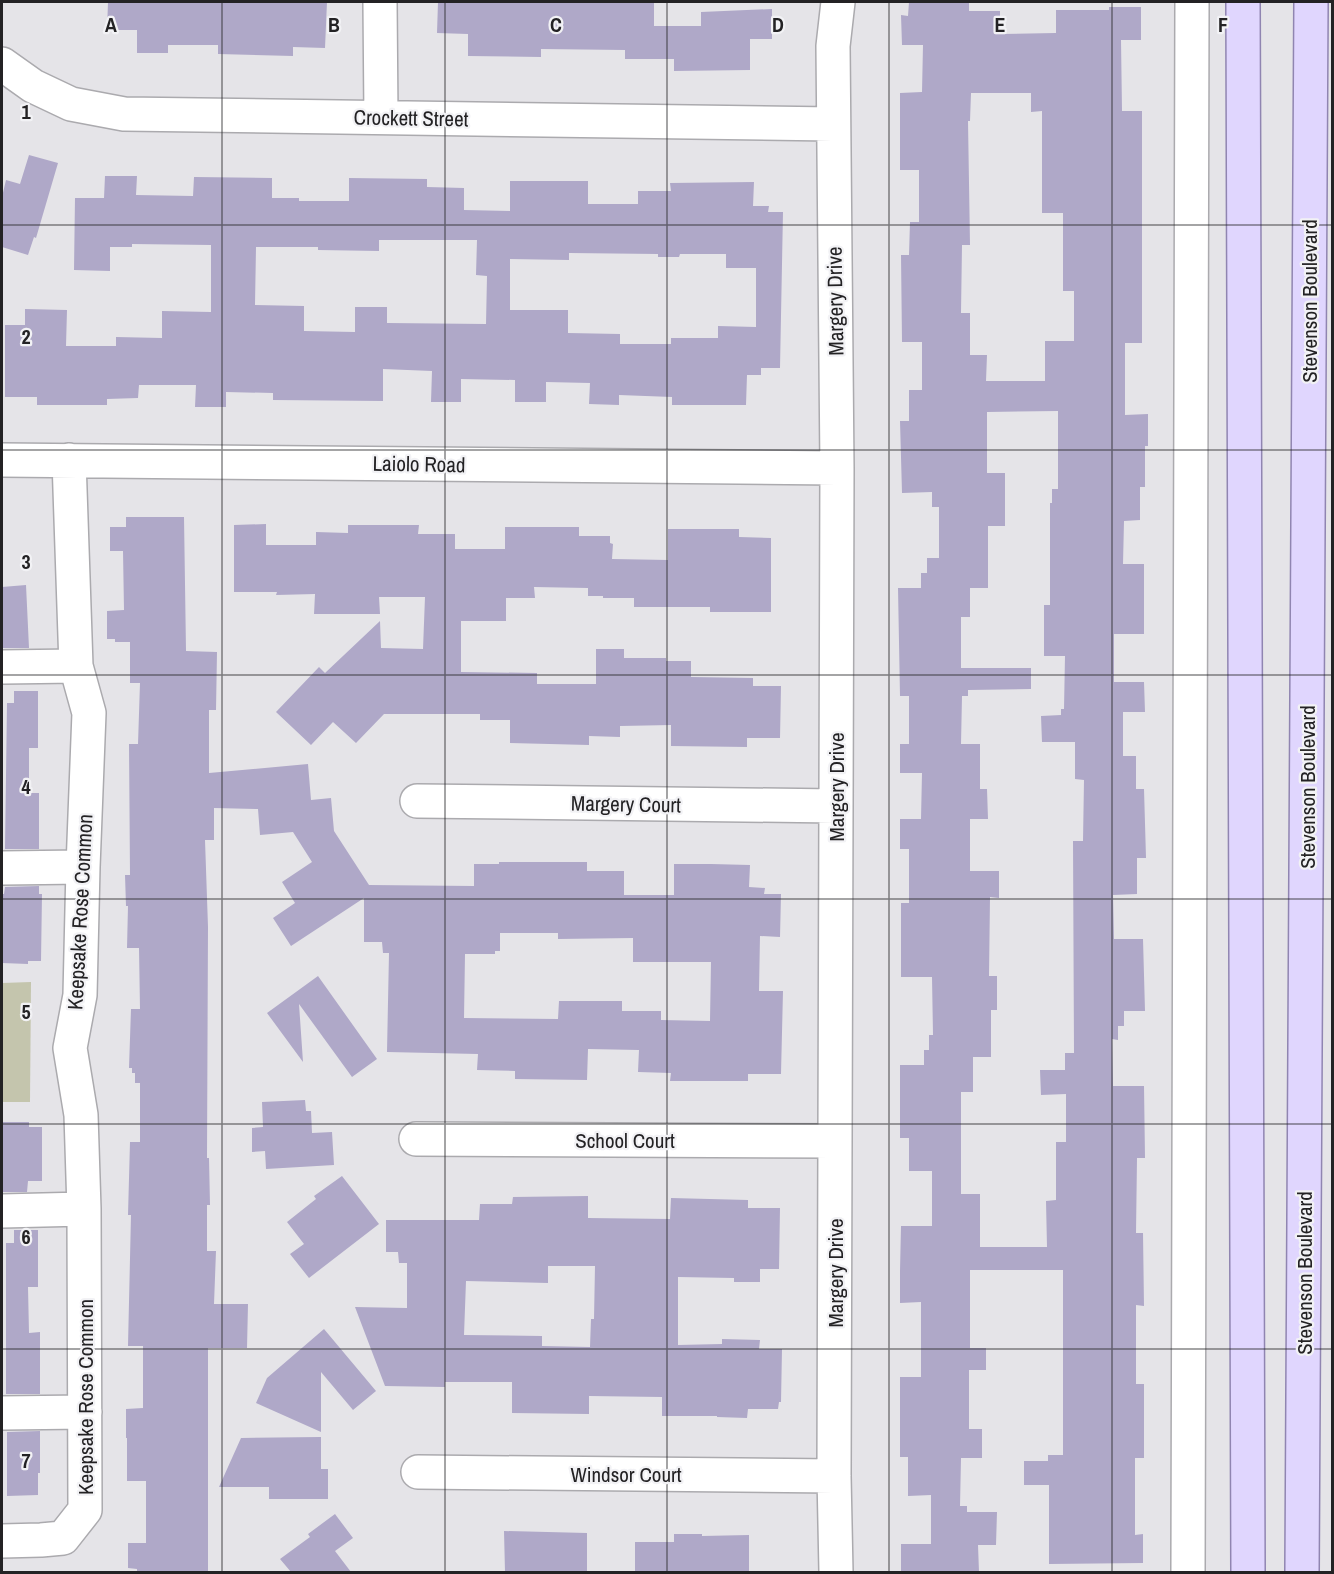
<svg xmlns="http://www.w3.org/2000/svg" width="1334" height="1574" viewBox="0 0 1334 1574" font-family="'Archivo Narrow',sans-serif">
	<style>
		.green { fill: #c4c5ad }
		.building { fill: #afa8c8; fill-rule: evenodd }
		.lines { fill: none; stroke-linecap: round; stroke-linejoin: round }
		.minor-casing { stroke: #abaaae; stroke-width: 36 }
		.major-casing { stroke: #9085b1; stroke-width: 36 }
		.minor { stroke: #fff; stroke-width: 33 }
		.major { stroke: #e0d6fe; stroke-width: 33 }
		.grid { fill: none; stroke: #232224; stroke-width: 1.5; stroke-opacity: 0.55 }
		.labels { text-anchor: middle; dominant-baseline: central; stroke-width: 4.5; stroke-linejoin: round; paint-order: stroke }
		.street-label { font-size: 21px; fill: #232224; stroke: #f2f2f5 }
		.grid-label { font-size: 20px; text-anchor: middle; font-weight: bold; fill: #232224; stroke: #f2f2f5; stroke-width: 4.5; stroke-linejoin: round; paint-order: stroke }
	</style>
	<rect width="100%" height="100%" fill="#e5e4e8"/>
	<path class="green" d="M 31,982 L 30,1102 L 2,1102 L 2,983 Z"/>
	<path class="building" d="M 108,2 L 327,2 L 325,48 L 293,47 L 293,56 L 218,54 L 218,45 L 168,45 L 168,53 L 137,53 L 137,30 L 107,30 Z
		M 438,2 L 654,2 L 654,26 L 701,26 L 701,12 L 772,9 L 772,39 L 750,39 L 750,70 L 674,71 L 674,59 L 625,59 L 625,50 L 541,49 L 541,57 L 468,56 L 468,34 L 437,33 Z
		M 909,2 L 969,2 L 969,11 L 1000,11 L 1000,34 L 1056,33 L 1056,10 L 1109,10 L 1109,7 L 1141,7 L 1141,40 L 1121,40 L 1122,111 L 1142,111 L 1142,343 L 1125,343 L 1125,415 L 1148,414 L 1148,446 L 1145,446 L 1145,487 L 1140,487 L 1140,520 L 1124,521 L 1123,564 L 1144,564 L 1144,634 L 1114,634 L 1114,682 L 1144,682 L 1145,712 L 1123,712 L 1123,756 L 1136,756 L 1136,789 L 1144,789 L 1146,858 L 1137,858 L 1137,894 L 1113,895 L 1114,939 L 1143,939 L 1145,1011 L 1124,1011 L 1124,1026 L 1118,1026 L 1118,1040 L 1112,1039 L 1113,1086 L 1144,1086 L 1145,1158 L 1137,1158 L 1136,1233 L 1143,1233 L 1144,1306 L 1136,1305 L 1136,1384 L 1144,1384 L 1144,1458 L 1135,1458 L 1135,1535 L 1143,1534 L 1143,1563 L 1049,1564 L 1049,1485 L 1024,1485 L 1024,1461 L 1048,1461 L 1048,1455 L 1063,1455 L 1063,1270 L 970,1270 L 970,1348 L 986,1348 L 986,1370 L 969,1370 L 969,1429 L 982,1429 L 982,1458 L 961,1458 L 960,1506 L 967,1506 L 967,1512 L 997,1512 L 996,1545 L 978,1545 L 979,1572 L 901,1572 L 901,1544 L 931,1544 L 931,1495 L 908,1496 L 908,1457 L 900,1457 L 900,1377 L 921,1377 L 921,1302 L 900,1303 L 900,1271 L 901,1226 L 932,1226 L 932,1171 L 909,1171 L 909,1138 L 900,1138 L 900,1065 L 924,1065 L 924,1050 L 929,1050 L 929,1035 L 933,1035 L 932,977 L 901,977 L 901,903 L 909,903 L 909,849 L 900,849 L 900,819 L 921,819 L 922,773 L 900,773 L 900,744 L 909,744 L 909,696 L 900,696 L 898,588 L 921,588 L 921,573 L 927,573 L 927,558 L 939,558 L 939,507 L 932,507 L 932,492 L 902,493 L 900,421 L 909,421 L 909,390 L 922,390 L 922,342 L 902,342 L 901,255 L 909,255 L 910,222 L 919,222 L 919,170 L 900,170 L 900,93 L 922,92 L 923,45 L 902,45 L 901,15 L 908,16 ZM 971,93 L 1031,93 L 1031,112 L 1042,111 L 1042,213 L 1063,213 L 1063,291 L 1074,291 L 1074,341 L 1045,341 L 1045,381 L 986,381 L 987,355 L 970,355 L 970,313 L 961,313 L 962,245 L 970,245 L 968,121 L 970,121 ZM 1058,411 L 1058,489 L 1052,489 L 1052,503 L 1050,503 L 1050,605 L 1044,605 L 1044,656 L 1065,656 L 1064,709 L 1061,709 L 1061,715 L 1041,716 L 1042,742 L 1075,742 L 1075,779 L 1084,780 L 1083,841 L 1073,841 L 1074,1053 L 1065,1053 L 1065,1070 L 1040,1070 L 1041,1095 L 1066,1094 L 1066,1142 L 1056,1142 L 1056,1200 L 1046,1201 L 1047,1247 L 980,1247 L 980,1194 L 961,1194 L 961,1092 L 973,1092 L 973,1057 L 991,1057 L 991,1010 L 997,1010 L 997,976 L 989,976 L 990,897 L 999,898 L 999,871 L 970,871 L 970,819 L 988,819 L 987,789 L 980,789 L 980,744 L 961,744 L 962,696 L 968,696 L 968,690 L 1031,689 L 1031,668 L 961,668 L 961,617 L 970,617 L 970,588 L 988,588 L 988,526 L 1005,526 L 1005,473 L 987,473 L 987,412 Z
		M 29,155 L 58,163 L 36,238 L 34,237 L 28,255 L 2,247 L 2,197 L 6,180 L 20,184 Z
		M 105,176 L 137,176 L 136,195 L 193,196 L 194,177 L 272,178 L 272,198 L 299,198 L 299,201 L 349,201 L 349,178 L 427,179 L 427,187 L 464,188 L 464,210 L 510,211 L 510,181 L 588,181 L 588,204 L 638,204 L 638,191 L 671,191 L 670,183 L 754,182 L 753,206 L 769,206 L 768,212 L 783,212 L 780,368 L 761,368 L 761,375 L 747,375 L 746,405 L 672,405 L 672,397 L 619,395 L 619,405 L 589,404 L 590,383 L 546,382 L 546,402 L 515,402 L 515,380 L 461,379 L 461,402 L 431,402 L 432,371 L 383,369 L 383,401 L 273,400 L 273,393 L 226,392 L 226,407 L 195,407 L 196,385 L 139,385 L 138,398 L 107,399 L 107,405 L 37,405 L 37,397 L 5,397 L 5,325 L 25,325 L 25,309 L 67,310 L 66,346 L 116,346 L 116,337 L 162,338 L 162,311 L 211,312 L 211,245 L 132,244 L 132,247 L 110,247 L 110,271 L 74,270 L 75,198 L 104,198 ZM 379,240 L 477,240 L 476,275 L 487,276 L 486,324 L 387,323 L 387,307 L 355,307 L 355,332 L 304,331 L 304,306 L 255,305 L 256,247 L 318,247 L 318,250 L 379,251 ZM 569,253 L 658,254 L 658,257 L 679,257 L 680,254 L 726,254 L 726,268 L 756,268 L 756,327 L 718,326 L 718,338 L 671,338 L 671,344 L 620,344 L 620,334 L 568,333 L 568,310 L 510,310 L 510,259 L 569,260 Z
		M 126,517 L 184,517 L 186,651 L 217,652 L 216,710 L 209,710 L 209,773 L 308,764 L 311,800 L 331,798 L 334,831 L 369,885 L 474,886 L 474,864 L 499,864 L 499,862 L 587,862 L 587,871 L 624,871 L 624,895 L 674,895 L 674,864 L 711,864 L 750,865 L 749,887 L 765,888 L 764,894 L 781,894 L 780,937 L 760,936 L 759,991 L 783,991 L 781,1074 L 748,1074 L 748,1081 L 670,1081 L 671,1073 L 638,1072 L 639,1050 L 588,1049 L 587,1080 L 515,1079 L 515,1071 L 477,1070 L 478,1054 L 387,1052 L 389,953 L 383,953 L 382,942 L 364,942 L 364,898 L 291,946 L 273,918 L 295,903 L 282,882 L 312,862 L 293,832 L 260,835 L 258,809 L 214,808 L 214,840 L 205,840 L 208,927 L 207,1158 L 209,1158 L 210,1205 L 207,1205 L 207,1251 L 216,1251 L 214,1304 L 248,1304 L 247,1348 L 208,1348 L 208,1572 L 137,1572 L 137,1569 L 128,1568 L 128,1543 L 146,1543 L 146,1481 L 127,1481 L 127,1438 L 126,1438 L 126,1409 L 143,1408 L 143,1346 L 128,1346 L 131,1215 L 128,1215 L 130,1142 L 140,1142 L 140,1083 L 135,1083 L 135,1073 L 132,1073 L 132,1068 L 129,1068 L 131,1009 L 140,1009 L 139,948 L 127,948 L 128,906 L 126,906 L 125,875 L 130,875 L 129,744 L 138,744 L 140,683 L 130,683 L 130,642 L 115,642 L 115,639 L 107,639 L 107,611 L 124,610 L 123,551 L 110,551 L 110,527 L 126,527 ZM 500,933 L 558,933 L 558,939 L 633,938 L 633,962 L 711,962 L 710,1021 L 661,1020 L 661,1011 L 622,1011 L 622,1001 L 559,1001 L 558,1019 L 464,1018 L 465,954 L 495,954 L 495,951 L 500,951 Z
		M 266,524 L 266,545 L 316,545 L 316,532 L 348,533 L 348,525 L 419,525 L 418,534 L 455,534 L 455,549 L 505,549 L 505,527 L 579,527 L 579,536 L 610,536 L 610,543 L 613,544 L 612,559 L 668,560 L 668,529 L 739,529 L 739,537 L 771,538 L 771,612 L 710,612 L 710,607 L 634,607 L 634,598 L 603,598 L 603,596 L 588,596 L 588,588 L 534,587 L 535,598 L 506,598 L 506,621 L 461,621 L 461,672 L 537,673 L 537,684 L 596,684 L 596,649 L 624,649 L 624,658 L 666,658 L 666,661 L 691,661 L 691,677 L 753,678 L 753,686 L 781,686 L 780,738 L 747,738 L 747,747 L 671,746 L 671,725 L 620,726 L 620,737 L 589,736 L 589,745 L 510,743 L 510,720 L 480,720 L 480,714 L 384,714 L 356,743 L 333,722 L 311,745 L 276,712 L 319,667 L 325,673 L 380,621 L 381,648 L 423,649 L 425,597 L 379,597 L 380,614 L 314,614 L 315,594 L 276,595 L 277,592 L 234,592 L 234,525 Z
		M 26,585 L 29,648 L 2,648 L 2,587 Z
		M 14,691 L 38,691 L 38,748 L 29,748 L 29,793 L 39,793 L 39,849 L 5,849 L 7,703 L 14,703 Z
		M 39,886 L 39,894 L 42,894 L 41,961 L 28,961 L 28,964 L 2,963 L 2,894 L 4,894 L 5,887 Z
		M 318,976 L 377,1059 L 352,1077 L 299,1004 L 303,1062 L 267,1013 Z
		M 305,1100 L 306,1111 L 311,1111 L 312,1133 L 332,1132 L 334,1165 L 266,1169 L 265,1151 L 252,1152 L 252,1128 L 263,1127 L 262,1102 Z
		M 2,1122 L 29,1122 L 29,1127 L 42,1127 L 42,1181 L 28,1181 L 27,1192 L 2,1192 Z
		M 342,1176 L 379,1224 L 309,1278 L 290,1254 L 304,1244 L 287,1222 L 316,1199 L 314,1196 Z
		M 588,1196 L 588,1218 L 670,1219 L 671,1198 L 748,1200 L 748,1208 L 780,1208 L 779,1269 L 760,1269 L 760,1282 L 734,1282 L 734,1278 L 678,1277 L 678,1345 L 722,1344 L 722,1339 L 760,1340 L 759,1349 L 782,1349 L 781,1402 L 779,1402 L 778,1409 L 748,1409 L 747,1418 L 717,1417 L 717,1416 L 662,1416 L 662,1397 L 589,1396 L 589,1414 L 512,1413 L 512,1382 L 445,1382 L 445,1387 L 385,1386 L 355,1307 L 407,1308 L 407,1263 L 399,1263 L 398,1252 L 386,1252 L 386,1220 L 479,1220 L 480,1204 L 512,1204 L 513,1197 ZM 548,1266 L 595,1266 L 594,1319 L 591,1319 L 590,1347 L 542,1346 L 542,1336 L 464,1335 L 466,1281 L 548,1283 Z
		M 14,1230 L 38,1230 L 38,1287 L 28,1287 L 29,1333 L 40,1332 L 40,1394 L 6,1394 L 6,1243 L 14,1243 Z
		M 324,1329 L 376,1391 L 353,1410 L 321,1372 L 321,1432 L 256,1403 L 267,1378 Z
		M 40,1431 L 40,1473 L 38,1473 L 38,1495 L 7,1496 L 7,1432 Z
		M 321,1437 L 321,1469 L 328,1469 L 328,1499 L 269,1499 L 269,1487 L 219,1487 L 241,1438 Z
		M 335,1514 L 353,1538 L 335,1551 L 351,1572 L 291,1572 L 280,1559 L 310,1537 L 308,1534 Z
		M 504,1531 L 587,1533 L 587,1572 L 505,1572 Z
		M 674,1534 L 702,1534 L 702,1536 L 749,1535 L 749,1572 L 635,1572 L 635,1542 L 674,1542 Z"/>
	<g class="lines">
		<defs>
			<path id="minor" d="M 380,2 L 381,117
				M 2,64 L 33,86 L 71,104 L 124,114 L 833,124
				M 2,460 L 837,468
				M 2,667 L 76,666
				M 417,801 L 836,806
				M 2,868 L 83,867
				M 416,1139 L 835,1141
				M 2,1211 L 84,1209
				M 2,1413 L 85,1412
				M 418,1472 L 834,1476
				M 2,1541 L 41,1540 L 63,1538 L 85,1510 L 84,1209 L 81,1115 L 70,1048 L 80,995 L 83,867 L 89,713 L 76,666 L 69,460
				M 836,1572 L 834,1476 L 837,468 L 833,46 L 838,2
				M 1188,1572 L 1192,2"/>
			<path id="major" d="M 1243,2 L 1248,1572
				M 1302,1572 L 1311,2"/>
		</defs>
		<use href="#minor" class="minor-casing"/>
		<use href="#major" class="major-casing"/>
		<use href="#minor" class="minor"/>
		<use href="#major" class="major"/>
	</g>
	<path class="grid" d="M 222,2 L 222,1572M 445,2 L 445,1572M 667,2 L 667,1572M 889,2 L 889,1572M 1112,2 L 1112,1572M 2,225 L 1332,225M 2,450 L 1332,450M 2,675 L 1332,675M 2,899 L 1332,899M 2,1124 L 1332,1124M 2,1349 L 1332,1349"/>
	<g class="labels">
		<g class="street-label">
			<text transform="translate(411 118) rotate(1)">Crockett Street</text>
			<text transform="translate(835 301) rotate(-91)">Margery Drive</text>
			<text transform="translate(1309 301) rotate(-90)">Stevenson Boulevard</text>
			<text transform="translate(419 464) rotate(1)">Laiolo Road</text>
			<text transform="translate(836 787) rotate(-90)">Margery Drive</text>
			<text transform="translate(1307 787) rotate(-90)">Stevenson Boulevard</text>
			<text transform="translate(626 804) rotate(1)">Margery Court</text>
			<text transform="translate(80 912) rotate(-87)">Keepsake Rose Common</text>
			<text x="625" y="1140">School Court</text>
			<text transform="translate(835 1273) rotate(-90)">Margery Drive</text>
			<text transform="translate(1304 1273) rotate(-90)">Stevenson Boulevard</text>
			<text transform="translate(85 1397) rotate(-90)">Keepsake Rose Common</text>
			<text x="626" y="1474">Windsor Court</text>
		</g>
	</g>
	<g class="grid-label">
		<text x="111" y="32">A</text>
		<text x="334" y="32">B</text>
		<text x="556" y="32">C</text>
		<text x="778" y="32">D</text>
		<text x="1000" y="32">E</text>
		<text x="1223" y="32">F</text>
		<text x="26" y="119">1</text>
		<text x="26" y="344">2</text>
		<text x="26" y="569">3</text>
		<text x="26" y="794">4</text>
		<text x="26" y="1019">5</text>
		<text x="26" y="1244">6</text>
		<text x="26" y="1468">7</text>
	</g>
	<rect width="1334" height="1574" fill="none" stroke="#232224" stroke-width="6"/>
</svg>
